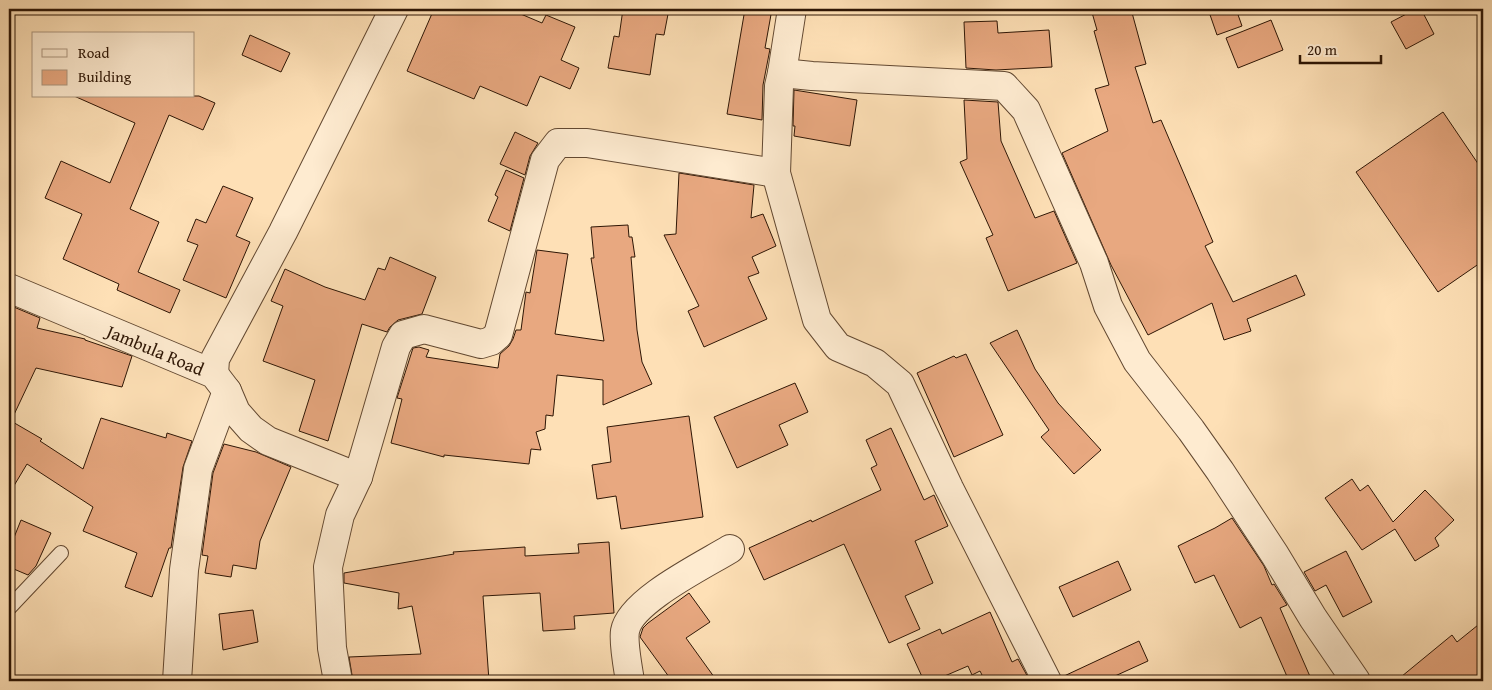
<svg xmlns="http://www.w3.org/2000/svg" width="1492" height="690" viewBox="0 0 1492 690" font-family="'Gentium Book Plus',serif">
	<style>
		.building { fill: #e8a880; stroke: #2e1605 }
		.lines { fill: none; stroke-linecap: round; stroke-linejoin: round }
		.service-casing { stroke: #624831; stroke-width: 16 }
		.minor-casing { stroke: #624831; stroke-width: 30 }
		.service { stroke: #feebd0; stroke-width: 14 }
		.minor { stroke: #feebd0; stroke-width: 28 }
		.labels { text-anchor: middle; dominant-baseline: central; stroke-width: 4.5; stroke-linejoin: round; paint-order: stroke }
		.street-label { font-size: 18px; fill: #2e1605; stroke: #feebd0 }
	</style>
	<rect width="100%" height="100%" fill="#fee0b6"/>
	<filter id="stains"><feTurbulence type="fractalNoise" baseFrequency=".004" numOctaves="4"/><feColorMatrix values="0 0 0 0 .2 0 0 0 0 .09 0 0 0 0 .02 0 0 0 .5 -.17"/></filter>
	<radialGradient id="worn" r=".72"><stop offset=".6" stop-color="#630" stop-opacity="0"/><stop offset="1" stop-color="#630" stop-opacity=".3"/></radialGradient>
	<path class="building" d="M 434,9 L 509,9 L 542,23 L 546,15 L 575,27 L 561,60 L 579,68 L 570,89 L 540,76 L 527,106 L 480,86 L 474,99 L 407,71 Z
		M 623,9 L 669,9 L 664,35 L 656,34 L 650,75 L 608,68 L 614,36 L 619,37 Z
		M 745,9 L 772,9 L 765,48 L 770,49 L 763,85 L 762,120 L 727,114 Z
		M 1091,9 L 1131,9 L 1146,64 L 1135,67 L 1153,123 L 1161,120 L 1213,242 L 1205,246 L 1233,302 L 1296,275 L 1305,295 L 1247,319 L 1251,331 L 1224,340 L 1212,303 L 1148,335 L 1111,265 L 1062,153 L 1108,131 L 1095,89 L 1109,85 L 1094,31 L 1097,30 Z
		M 1208,9 L 1236,9 L 1242,26 L 1217,35 Z
		M 1416,9 L 1421,9 L 1434,34 L 1406,49 L 1391,22 Z
		M 1271,20 L 1283,50 L 1238,68 L 1226,38 Z
		M 997,21 L 998,33 L 1049,30 L 1052,67 L 996,70 L 966,68 L 964,22 Z
		M 250,35 L 290,53 L 281,72 L 242,55 Z
		M 794,90 L 857,100 L 850,146 L 794,136 L 795,126 L 793,126 Z
		M 74,96 L 199,96 L 215,103 L 203,130 L 169,115 L 130,209 L 159,222 L 138,272 L 180,290 L 170,313 L 117,290 L 119,284 L 63,259 L 82,214 L 45,198 L 61,161 L 110,183 L 135,123 Z
		M 964,100 L 998,102 L 1001,141 L 1035,218 L 1054,211 L 1077,263 L 1008,291 L 986,238 L 993,235 L 960,162 L 967,159 Z
		M 1443,112 L 1483,171 L 1483,261 L 1438,292 L 1356,172 Z
		M 515,132 L 538,143 L 530,156 L 525,175 L 500,164 Z
		M 506,170 L 524,178 L 510,231 L 488,221 L 498,197 L 495,195 Z
		M 679,173 L 754,185 L 751,218 L 763,214 L 776,246 L 752,257 L 759,273 L 748,277 L 767,319 L 704,347 L 688,311 L 699,306 L 664,235 L 676,234 Z
		M 223,186 L 253,198 L 236,236 L 250,242 L 226,298 L 183,280 L 198,245 L 187,241 L 196,219 L 206,223 Z
		M 628,225 L 629,237 L 632,237 L 635,257 L 631,257 L 637,330 L 642,362 L 652,384 L 603,405 L 603,380 L 557,375 L 553,416 L 546,415 L 545,429 L 536,432 L 541,450 L 531,449 L 529,464 L 444,455 L 444,457 L 391,443 L 402,399 L 397,398 L 413,348 L 419,347 L 429,350 L 426,357 L 498,368 L 500,354 L 509,346 L 513,339 L 516,330 L 521,330 L 526,292 L 530,293 L 537,250 L 568,254 L 555,334 L 604,341 L 591,258 L 594,258 L 591,227 Z
		M 390,257 L 436,277 L 422,314 L 398,320 L 390,327 L 387,332 L 362,324 L 328,441 L 299,431 L 315,380 L 263,361 L 283,306 L 271,301 L 285,269 L 325,287 L 365,300 L 378,268 L 385,270 Z
		M 9,305 L 40,318 L 37,328 L 85,339 L 85,340 L 132,356 L 122,387 L 36,368 L 11,421 L 42,439 L 40,441 L 83,469 L 101,418 L 166,438 L 167,433 L 192,441 L 183,467 L 171,548 L 169,548 L 152,597 L 125,587 L 137,553 L 83,531 L 93,507 L 27,464 L 9,494 Z
		M 1017,330 L 1035,369 L 1058,403 L 1101,450 L 1074,474 L 1041,437 L 1049,430 L 990,343 Z
		M 966,354 L 1003,435 L 954,457 L 917,373 L 954,356 L 956,358 Z
		M 795,383 L 808,412 L 779,425 L 788,445 L 737,468 L 714,417 Z
		M 689,416 L 703,517 L 621,529 L 616,496 L 597,499 L 592,465 L 611,462 L 607,427 Z
		M 891,428 L 924,500 L 934,495 L 948,526 L 915,541 L 933,583 L 905,596 L 920,629 L 889,643 L 844,544 L 764,580 L 749,548 L 811,520 L 812,522 L 881,490 L 871,468 L 877,465 L 866,440 Z
		M 224,444 L 256,452 L 291,467 L 260,541 L 256,569 L 233,565 L 231,577 L 205,573 L 208,556 L 202,555 L 213,473 Z
		M 1352,479 L 1360,491 L 1368,485 L 1393,522 L 1425,490 L 1454,520 L 1435,538 L 1439,546 L 1415,561 L 1395,529 L 1362,550 L 1325,498 Z
		M 1232,518 L 1264,566 L 1272,585 L 1274,584 L 1287,605 L 1280,608 L 1312,681 L 1289,681 L 1261,617 L 1240,628 L 1214,575 L 1195,583 L 1178,546 L 1215,528 Z
		M 21,520 L 51,533 L 36,566 L 28,575 L 9,567 L 9,550 Z
		M 609,542 L 614,613 L 574,616 L 575,629 L 543,631 L 540,593 L 483,596 L 489,681 L 353,681 L 349,657 L 421,654 L 412,606 L 398,609 L 399,593 L 344,583 L 344,573 L 454,554 L 453,552 L 525,547 L 525,556 L 579,553 L 578,544 Z
		M 1346,551 L 1372,602 L 1343,617 L 1326,585 L 1315,591 L 1304,572 Z
		M 1118,561 L 1131,590 L 1073,617 L 1059,587 Z
		M 689,593 L 710,622 L 686,638 L 717,681 L 672,681 L 640,637 L 643,628 L 648,623 Z
		M 253,610 L 258,642 L 223,650 L 219,614 Z
		M 990,612 L 1012,662 L 1018,659 L 1030,681 L 970,681 L 982,675 L 980,671 L 972,675 L 968,666 L 933,681 L 924,681 L 907,644 L 940,629 L 942,634 Z
		M 1483,621 L 1483,681 L 1396,681 L 1452,635 L 1457,642 Z
		M 1139,641 L 1148,661 L 1104,681 L 1063,681 L 1062,677 Z"/>
	<g class="lines">
		<defs>
			<path id="service" d="M 9,608 L 61,553"/>
			<g id="minor">
				<path d="M 782,73 L 792,9"/>
				<path id="s1" d="M 9,288 L 214,374 L 227,391 L 236,412 L 251,429 L 268,441 L 358,477"/>
				<path d="M 214,374 L 215,359 L 283,232 L 394,9"/>
				<path d="M 177,681 L 184,570 L 198,469 L 227,391"/>
				<path d="M 338,681 L 332,648 L 328,567 L 340,515 L 358,477 L 396,347 L 403,335 L 424,329 L 481,344 L 491,341 L 498,335 L 545,160 L 558,143 L 587,143 L 776,173"/>
				<path d="M 630,681 C 628,668 623,643 625,631 C 630,601 704,565 730,549"/>
				<path d="M 1047,681 L 949,488 L 900,384 L 875,363 L 838,347 L 817,320 L 776,173 L 779,86 L 782,73 L 812,76 L 1004,86 L 1026,110 L 1094,263 L 1108,306 L 1137,361 L 1191,430 L 1220,471 L 1275,555 L 1313,618 L 1356,681"/>
			</g>
		</defs>
		<use href="#service" class="service-casing"/>
		<use href="#minor" class="minor-casing"/>
		<use href="#service" class="service"/>
		<use href="#minor" class="minor"/>
	</g>
	<g class="labels">
		<g class="street-label">
			<text stroke="none"><textPath href="#s1" startOffset="159">Jambula Road</textPath></text>
		</g>
	</g>
	<rect width="1492" height="690" fill="none" stroke="#fee0b6" stroke-width="30"/>
	<rect x="10" y="10" width="1472" height="670" fill="none" stroke="#2e1605" stroke-width="2.5"/>
	<rect x="15" y="15" width="1462" height="660" fill="none" stroke="#2e1605"/>
	<rect x="32" y="32" width="162" height="65" fill="#feebd0" stroke="#ab967f"/>
	<rect x="42" y="49" width="25" height="8" fill="#feebd0" stroke="#ab967f"/>
	<text x="78" y="58" font-size="15" fill="#2e1605">Road</text>
	<rect x="42" y="70" width="25" height="15" fill="#e8a880" stroke="#ab967f"/>
	<text x="78" y="82" font-size="15" fill="#2e1605">Building</text>
	<path d="M1300 55v8h81v-8" fill="none" stroke="#2e1605" stroke-width="2.5"/>
	<text x="1307" y="55" font-size="15" fill="#2e1605" stroke="#feebd0" stroke-width="4" paint-order="stroke">20 m</text>
	<rect width="100%" height="100%" filter="url(#stains)"/>
	<rect width="100%" height="100%" fill="url(#worn)"/>
</svg>
